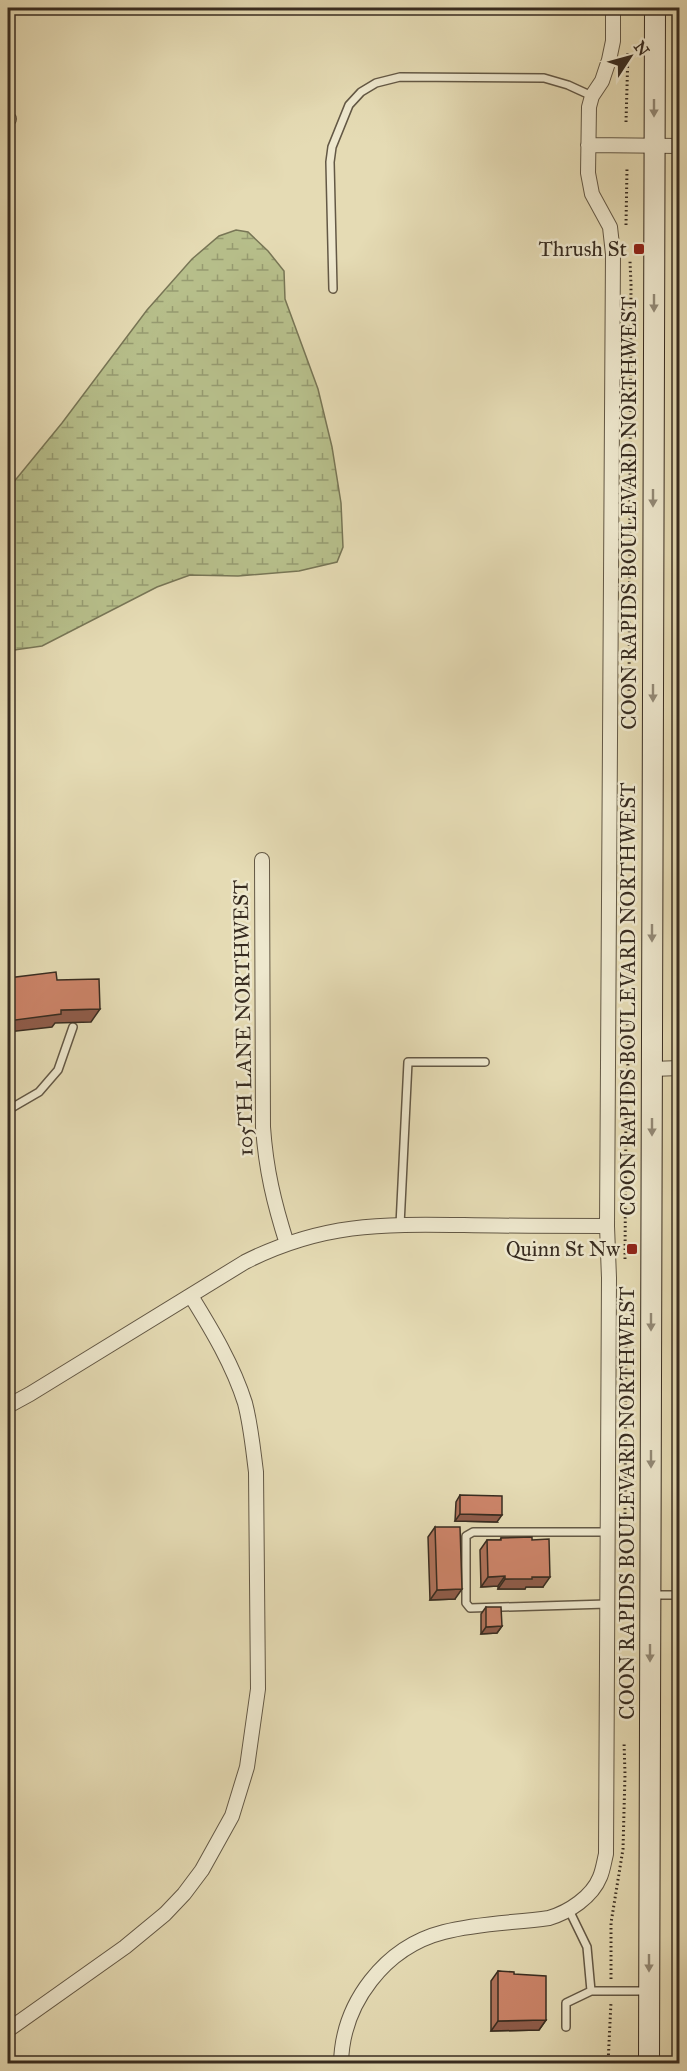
<svg xmlns="http://www.w3.org/2000/svg" width="687" height="2071" viewBox="0 0 687 2071" font-family="'IM FELL Great Primer',serif">
	<style>
		.wetland { fill: url(#wetland-marsh); stroke: #787656; stroke-width: 1.5 }
		.lines { fill: none; stroke-linecap: round; stroke-linejoin: round }
		.service-casing { stroke: #635845; stroke-width: 10 }
		.minor-casing { stroke: #635845; stroke-width: 16 }
		.secondary-casing { stroke: #382c20; stroke-width: 22 }
		.path { stroke: #382c20; stroke-width: 3; stroke-dasharray: 1.5 3; stroke-linecap: butt }
		.service { stroke: #eee8ce; stroke-width: 7 }
		.minor { stroke: #eee8ce; stroke-width: 14 }
		.secondary { stroke: #eee8ce; stroke-width: 20 }
		.wall { fill: #af725a; stroke: #382c20; stroke-width: 1.5 }
		.shaded-wall { fill: #8f5c4a; stroke: #382c20; stroke-width: 1.5 }
		.building { fill: #cc8469; stroke: #382c20; stroke-width: 1.5 }
		.oneway { fill: #938a77 }
		.poi-dot { fill: #8f2418; stroke: #eee8ce; stroke-width: 2 }
		.labels { text-anchor: middle; dominant-baseline: central; stroke-width: 5; stroke-linejoin: round; paint-order: stroke }
		.poi-label { font-size: 21px; fill: #382c20; stroke: #eee8ce; text-anchor: end }
		.street-label { font-size: 21px; fill: #382c20; stroke: #eee8ce }
	</style>
	<defs>
		<pattern id="wetland-marsh" width="20" height="14" patternUnits="userSpaceOnUse" patternTransform="scale(1.5)"><rect width="20" height="14" fill="#b7bf8b"/><path d="M1 5h8M5 5V1M11 12h8M15 12V8" fill="none" stroke="#969b71"/></pattern>
	</defs>
	<rect width="100%" height="100%" fill="#e5dbb4"/>
	<filter id="stains"><feTurbulence type="fractalNoise" baseFrequency=".00333" numOctaves="4"/><feColorMatrix values="0 0 0 0 .2 0 0 0 0 .09 0 0 0 0 .02 0 0 0 .5 -.17"/></filter>
	<radialGradient id="worn" r=".72"><stop offset=".6" stop-color="#630" stop-opacity="0"/><stop offset="1" stop-color="#630" stop-opacity=".3"/></radialGradient>
	<path class="wetland" d="M 236,230 L 248,232 L 268,251 L 284,271 L 285,299 L 318,389 L 332,447 L 341,503 L 343,547 L 337,562 L 299,571 L 238,576 L 190,575 L 157,587 L 42,646 L 8,651 L 8,489 L 62,423 L 147,310 L 192,259 L 219,236 Z"/>
	<g class="lines">
		<defs>
			<path id="service" d="M 333,289 L 330,162 L 332,147 L 349,105 L 361,92 L 376,83 L 400,77 L 544,78 L 568,85 L 592,96
				M 8,1110 L 39,1092 L 58,1070 L 73,1027
				M 400,1225 L 408,1062 L 485,1062
				M 652,1595 L 680,1595
				M 607,1604 L 470,1608 L 466,1603 L 466,1536 L 473,1532 L 607,1532
				M 569,1910 L 587,1947 L 591,1991 L 646,1991
				M 566,2027 L 566,2003 L 591,1991"/>
			<path id="minor" d="M 8,118 L 9,119
				M 588,145 L 680,146
				M 262,860 L 263,1127 C 266,1170 274,1203 287,1244
				M 652,1069 L 680,1068
				M 8,1406 L 30,1394 L 245,1262 C 322,1223 381,1224 464,1225 C 512,1226 559,1226 607,1226
				M 8,2030 L 125,1947 L 165,1914 L 184,1894 L 202,1870 L 232,1816 L 247,1767 L 258,1689 L 256,1472 C 253,1449 251,1426 245,1403 C 233,1365 212,1330 191,1296
				M 341,2064 C 342,2003 385,1947 444,1932 C 478,1923 514,1923 549,1918 C 569,1912 592,1897 600,1877 C 603,1870 604,1862 606,1854 L 609,1278 L 607,1226 L 613,254 L 610,227 L 592,194 L 588,173 L 589,107 L 592,96 L 602,81 L 609,60 L 613,41 L 613,8"/>
			<path id="secondary" d="M 649,2064 L 655,8"/>
		</defs>
		<use href="#service" class="service-casing"/>
		<use href="#minor" class="minor-casing"/>
		<use href="#secondary" class="secondary-casing"/>
		<path class="path" d="M 626,122 L 628,52
			M 626,225 L 627,168
			M 627,704 L 629,693 L 631,285 L 630,261
			M 625,1259 L 626,1111 L 629,1036 L 625,1008
			M 625,1514 L 626,1337
			M 611,1979 L 611,1923 L 623,1849 L 625,1774 L 624,1742
			M 608,2064 L 611,2002"/>
		<use href="#service" class="service"/>
		<use href="#minor" class="minor"/>
		<use href="#secondary" class="secondary"/>
	</g>
	<path class="wall" d="M 460,1495 L 497,1522 L 455,1521 L 456,1502 Z
		M 435,1527 L 455,1599 L 430,1600 L 428,1537 Z
		M 501,1538 L 532,1540 L 543,1587 L 526,1587 L 525,1589 L 498,1589 L 498,1586 L 481,1587 L 480,1550 L 487,1540 L 500,1540 Z
		M 486,1607 L 502,1626 L 497,1633 L 481,1634 L 481,1614 Z
		M 498,1971 L 514,1974 L 546,2020 L 539,2030 L 491,2031 L 491,1981 Z"/>
	<path class="shaded-wall" d="M 100,1009 L 91,1022 L 55,1023 L 52,1027 L 8,1032 L 8,1021 L 61,1010 Z
		M 460,1514 L 502,1515 L 497,1522 L 455,1521 Z
		M 505,1576 L 498,1586 L 481,1587 L 488,1577 Z
		M 532,1577 L 550,1577 L 543,1587 L 526,1587 L 525,1589 L 498,1589 L 505,1579 Z
		M 462,1589 L 455,1599 L 430,1600 L 437,1590 Z
		M 502,1626 L 497,1633 L 481,1634 L 486,1627 Z
		M 546,2020 L 539,2030 L 491,2031 L 498,2021 Z"/>
	<path class="building" d="M 56,972 L 57,980 L 99,979 L 100,1009 L 61,1010 L 61,1014 L 8,1021 L 8,978 Z
		M 460,1495 L 502,1496 L 502,1515 L 460,1514 Z
		M 435,1527 L 460,1527 L 462,1589 L 437,1590 Z
		M 532,1537 L 532,1540 L 549,1539 L 550,1577 L 532,1577 L 532,1579 L 505,1579 L 505,1576 L 488,1577 L 487,1540 L 501,1540 L 501,1538 Z
		M 486,1607 L 501,1607 L 502,1626 L 486,1627 Z
		M 498,1971 L 514,1972 L 514,1974 L 546,1976 L 546,2020 L 498,2021 Z"/>
	<defs><path id="oneway-solid" d="M-6-.8H1V-3.2L6.5 0L1 3.2V.8H-6Z" transform="scale(1.5)"/></defs>
	<g class="oneway">
		<use href="#oneway-solid" transform="translate(654 108) rotate(90)"/>
		<use href="#oneway-solid" transform="translate(654 303) rotate(90)"/>
		<use href="#oneway-solid" transform="translate(653 498) rotate(90)"/>
		<use href="#oneway-solid" transform="translate(653 693) rotate(90)"/>
		<use href="#oneway-solid" transform="translate(652 933) rotate(90)"/>
		<use href="#oneway-solid" transform="translate(652 1127) rotate(90)"/>
		<use href="#oneway-solid" transform="translate(651 1322) rotate(90)"/>
		<use href="#oneway-solid" transform="translate(651 1459) rotate(90)"/>
		<use href="#oneway-solid" transform="translate(650 1653) rotate(90)"/>
		<use href="#oneway-solid" transform="translate(649 1963) rotate(90)"/>
	</g>
	<g class="poi-dot">
		<rect x="633" y="243" width="12" height="12" rx="3"/>
		<rect x="626" y="1243" width="12" height="12" rx="3"/>
	</g>
	<g class="labels">
		<g class="poi-label">
			<text x="627" y="249">Thrush St</text>
			<text x="620" y="1249">Quinn St Nw</text>
		</g>
		<g class="street-label">
			<text transform="translate(629 513) rotate(-90)">COON RAPIDS BOULEVARD NORTHWEST</text>
			<text transform="translate(628 999) rotate(-90)">COON RAPIDS BOULEVARD NORTHWEST</text>
			<text transform="translate(243 1018) rotate(-91)">105TH LANE NORTHWEST</text>
			<text transform="translate(627 1503) rotate(-90)">COON RAPIDS BOULEVARD NORTHWEST</text>
		</g>
	</g>
	<rect width="687" height="2071" fill="none" stroke="#e5dbb4" stroke-width="30"/>
	<rect x="9" y="9" width="669" height="2053" fill="none" stroke="#382c20" stroke-width="3"/>
	<rect x="15" y="15" width="657" height="2041" fill="none" stroke="#382c20" stroke-width="1.5"/>
	<g transform="translate(630 57) rotate(54)" stroke="#eee8ce" stroke-width="4.5" paint-order="stroke">
	<path d="M0-4.5L10 22L0 15L-10 22Z" fill="#382c20"/>
	<text y="-9" font-size="16" font-weight="bold" text-anchor="middle" fill="#382c20">N</text>
	</g>
	<rect width="100%" height="100%" filter="url(#stains)"/>
	<rect width="100%" height="100%" fill="url(#worn)"/>
</svg>
